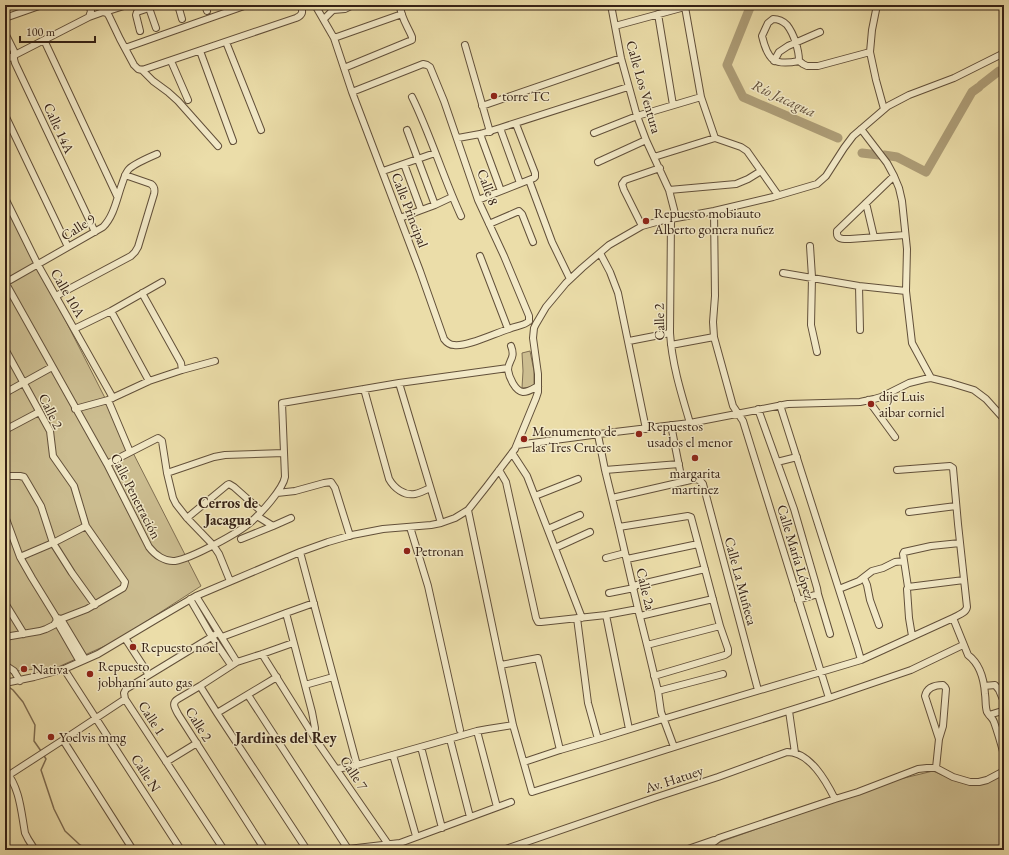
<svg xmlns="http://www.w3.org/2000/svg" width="1009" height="855" viewBox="0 0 1009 855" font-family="'EB Garamond',serif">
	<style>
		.green { fill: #ccbd90; stroke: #806f52 }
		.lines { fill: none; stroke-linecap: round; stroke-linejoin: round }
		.stream { stroke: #7d6b50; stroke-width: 1.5 }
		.river { stroke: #ad9d77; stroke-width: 9 }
		.minor-casing { stroke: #62503a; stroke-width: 8 }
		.minor { stroke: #f2e9c7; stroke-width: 6 }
		.poi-dot { fill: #8f2418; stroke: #f2e9c7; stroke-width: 1.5 }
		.labels { text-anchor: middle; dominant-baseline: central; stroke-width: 3; stroke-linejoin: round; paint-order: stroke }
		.street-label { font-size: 14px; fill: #352115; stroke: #f2e9c7 }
		.poi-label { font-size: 14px; fill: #352115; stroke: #f2e9c7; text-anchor: start }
		.water-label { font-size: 15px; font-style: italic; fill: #5f4c37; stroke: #f2e9c7 }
		.neighbourhood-label { font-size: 15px; font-weight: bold; fill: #352115; stroke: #f2e9c7 }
	</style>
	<rect width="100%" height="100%" fill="#ebdda9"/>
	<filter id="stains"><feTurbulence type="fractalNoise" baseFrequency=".005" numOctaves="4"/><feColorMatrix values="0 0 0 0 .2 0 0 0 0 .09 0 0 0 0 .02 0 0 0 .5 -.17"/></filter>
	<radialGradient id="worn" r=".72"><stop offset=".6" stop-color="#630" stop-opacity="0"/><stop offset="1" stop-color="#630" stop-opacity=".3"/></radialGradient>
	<path class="green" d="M 5,202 L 201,586 L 116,641 L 58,667 L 5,672 Z
		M 530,351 L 534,371 L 534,386 L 532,387 L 522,388 L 523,371 L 522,353 Z
		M 933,771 C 942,775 966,786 975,785 C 985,784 995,779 1004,774 L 1004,850 L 708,850 L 720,842 L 896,780 Z"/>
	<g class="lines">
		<path class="stream" d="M 6,685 L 13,690 L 23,702 L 35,725 L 34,741 L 41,751
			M 43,754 L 46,759 L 41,770 L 54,809 L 65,831 L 79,844 L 87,850"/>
		<path class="river" d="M 751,5 L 727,65 L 743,97 L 838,138
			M 981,85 L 999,71
			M 862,153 L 879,155
			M 884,155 L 897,157 L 926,172 L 972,92 L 979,87"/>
		<defs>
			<path id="minor" d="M 148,5 L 156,28
				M 178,5 L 182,19
				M 205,5 L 207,11
				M 315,5 L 334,38 L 352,92 L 420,271 L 444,339 C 447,343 450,345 454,345 C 468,347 495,333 509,329 C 515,326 524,326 529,321
				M 611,5 L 621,58 L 637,116 L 646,140 L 669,190 L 676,217
				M 877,5 L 872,30 L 870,52 L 876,80 L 884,109
				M 685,7 L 701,97 L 715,138
				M 105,12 L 127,5
				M 658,14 L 673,105
				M 89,17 L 91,11 L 89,5
				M 5,18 L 42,5
				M 324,19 L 333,10 L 345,9 L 353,5
				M 615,26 L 692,5
				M 140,31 L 136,15 L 137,12 L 149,8
				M 5,33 L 14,51 L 14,59 L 15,63 L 95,232
				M 334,38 L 402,14
				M 44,40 L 117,196
				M 226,42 L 261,130
				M 465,45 L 490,132
				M 125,48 L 247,5
				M 200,51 L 233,141
				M 5,60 L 89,17 L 103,12 L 107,13 L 109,16 L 120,39 L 134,65 L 138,69 L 142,70 L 296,18 C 303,15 303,12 301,5
				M 171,61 L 188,100
				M 774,61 L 779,52 L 788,46 L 820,32
				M 799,61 C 774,66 768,61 762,36 L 768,23 L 773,19 C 778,19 783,21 787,25 C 794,34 799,50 799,61 L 803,64 L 807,66 L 818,66 L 870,52
				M 344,68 L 412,40 L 412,37 C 408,27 400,16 400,5
				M 142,70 L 153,81 L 168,92 L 178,101 L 218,146
				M 352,92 L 423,64 L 427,65 L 430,67 L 444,101 L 478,200 L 504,256 L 529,316 L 529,321
				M 412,97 C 431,136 443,177 461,216
				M 482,106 L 621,58
				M 5,115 L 68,247
				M 500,128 L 520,183
				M 861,129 L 887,163 L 894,176 L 899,188 L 902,201 L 907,249 L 906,291 L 912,343 L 931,378
				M 407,130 L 435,205
				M 594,133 L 637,116 L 701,97
				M 480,134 L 501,191
				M 458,138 L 480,134 L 500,128 L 628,87
				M 654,157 L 715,138 L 741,147 L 747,151 L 778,195
				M 598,162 L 646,140
				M 404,164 L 421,210
				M 383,171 L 435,153
				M 894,176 L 837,231 C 836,240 843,239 850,239 L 905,235
				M 529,180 L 552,242 L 570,279
				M 669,190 L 736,184 L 748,179 L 761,171
				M 5,198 L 38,265 L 113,398
				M 478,200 L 534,178 L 535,177 L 535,173 L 516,124
				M 866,203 L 874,237
				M 714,211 L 715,296 L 713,322 L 714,337 L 733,406 L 743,421 L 829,698
				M 400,218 L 435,205 L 452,197
				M 671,219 L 670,333 C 672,364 681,393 690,423
				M 489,224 L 519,211 L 522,214 L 533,242
				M 642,226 L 624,190 L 622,184 L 625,180 L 660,168
				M 810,246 L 812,277 L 811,325 L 817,352
				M 600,253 L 610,272 L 618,293 L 646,429
				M 480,256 L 508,329
				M 783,273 L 859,286 L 906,291
				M 5,282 L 107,464 L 149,547 C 155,555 165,562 175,561 C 192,558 239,533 252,521 C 261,513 283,489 285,477 L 282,403 L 399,383 L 508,368
				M 5,283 L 103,227 C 114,216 117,198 122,184 C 124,179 125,173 129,169 C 134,164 150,157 157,154
				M 859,286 L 860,330
				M 142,293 L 181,363 L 182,370
				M 56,296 L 131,256 L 135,252 L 138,247 L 154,194 C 155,190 155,187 151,184 L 125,175
				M 111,311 L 149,381
				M 74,329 L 111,311 L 162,282
				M 629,341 L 670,333
				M 671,345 L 714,337
				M 511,346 C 516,359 508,360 508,370 C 509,377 515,391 523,392 C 529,392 534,388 538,386
				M 5,349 L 50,431 L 53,456 L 74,486 L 86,526 L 125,582 L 124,586 L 123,588 L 87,609 L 61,619 L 56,622 L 54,625 L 46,629 L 40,631 L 5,637
				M 399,383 L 441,523
				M 364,389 L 389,479 C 394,488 404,496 415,494 C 420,493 426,490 430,488
				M 5,393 L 52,367
				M 108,400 L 130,452
				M 868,400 L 895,437
				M 780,405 L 857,646 L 861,660
				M 75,409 L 108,400 L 149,381 L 182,370 L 215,361
				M 758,409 L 794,509 L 817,588 L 818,594 L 798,600
				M 671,425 L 681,476 L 684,480 L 687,481
				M 5,430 L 39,412
				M 598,435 L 605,470 L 619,527 L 638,609 L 647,645 L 658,691 L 661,712 L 674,747
				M 517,445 L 615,432 L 690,423 L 788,404 L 860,402 L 874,399 L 881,397 L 909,383 L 925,379 L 931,378 L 951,383 L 974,390 L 986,399 L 1004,419
				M 512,453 L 527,476 L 582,618
				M 777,462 L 797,457
				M 107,464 L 156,439 L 158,438 L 162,441 L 167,473 L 173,498 L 176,504 L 187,518 L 213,545 L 219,554 L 230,581
				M 499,470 L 506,482 L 536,618 L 538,622 L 541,622 L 606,615 L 638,609
				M 605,470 L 679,464
				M 897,470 L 950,466 L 953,468 L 958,524 L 967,607 C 966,613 958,615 953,618
				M 167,473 L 214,457 L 225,455 L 284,453
				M 5,475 L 8,476 L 20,476 L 24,477 L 27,482 L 41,506 L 53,543 L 72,573 L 95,605
				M 277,493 L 295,491 L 324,483 L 331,482 L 335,488 L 350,536
				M 535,496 L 578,479
				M 612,498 L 695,479 C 699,479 701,481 703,484 L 758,690
				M 468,510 L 513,725 L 532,792 L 829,698 L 911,670 L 963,645
				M 909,512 L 956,506
				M 5,516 L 20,557 L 32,578 L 56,617 L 57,622 L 80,662
				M 257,516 L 273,526 L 291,518
				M 187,518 L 227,485 L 229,484 L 234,487 L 261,511
				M 410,527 L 428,586 L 460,730
				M 619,527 L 688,516 L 691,517 L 720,626 L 728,649 L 728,653 L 725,655 L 654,676
				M 548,529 L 580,515
				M 241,539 L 273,526
				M 555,548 L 590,532
				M 300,552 L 357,765
				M 20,557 L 53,543 L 86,526
				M 606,558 L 625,553
				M 627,559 L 698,544
				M 864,578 L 867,585 L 870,600 L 879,625
				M 633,586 L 705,569
				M 908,587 L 903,554 L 904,552 L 931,546 L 960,543
				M 839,589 L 859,581 L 872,571 L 883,568 L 895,562 L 904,561
				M 609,593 L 634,588
				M 818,594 L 830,634
				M 196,596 L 237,662
				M 190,599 L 212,637 L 231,665
				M 5,603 L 24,634
				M 286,613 L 312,712 L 315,728 L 314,737
				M 606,615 L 629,729
				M 640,616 L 713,599
				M 58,618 L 61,619 L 85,659
				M 577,618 L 588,703 L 598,739
				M 218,633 L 126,689 L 124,693 L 125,699 L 224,850
				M 912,636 L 909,618 L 907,589 L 908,587 L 964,580
				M 222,637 L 286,613 L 314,603
				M 125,638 L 149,675
				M 647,645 L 720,626
				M 262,654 L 314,737 L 388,844
				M 5,665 L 14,671 L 20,681
				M 501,665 L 538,658 L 560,750
				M 64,669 L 181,850
				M 5,683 L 34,677 L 64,669 L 98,654 L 155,620 L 196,596 L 300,552 L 328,542 L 352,535 L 383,529 L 431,525 L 441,523 L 455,518 L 468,510 L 487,486 L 515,449 L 536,398 L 538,392 L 538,374 L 533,338 L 534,328 L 536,324 L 546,307 L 566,283 L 582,268 L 609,245 L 642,226 L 660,221 L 714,211 L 773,197 L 817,184 L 826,176 L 844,148 L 853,136 L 888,106 L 909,95 L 954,78 L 1004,53
				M 305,685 L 333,677
				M 200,686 L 217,713 L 307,850
				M 984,686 L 995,685 L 999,690 L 1004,702
				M 658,691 L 723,674
				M 248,695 L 348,849
				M 789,711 L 795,753
				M 217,713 L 277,677
				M 989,715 L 1002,711 L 1004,709
				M 477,731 L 497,807
				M 450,739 L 470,817
				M 63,740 L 133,850
				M 421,747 L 442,828
				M 393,755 L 416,836
				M 166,762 L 197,743
				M 524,762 L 560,750 L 598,739 L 663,719 L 861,660 L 953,618 L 968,655 C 980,664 984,679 985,694 C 986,700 985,706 987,712 C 989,716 993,718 994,722 C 998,733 1001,744 1004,755
				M 936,768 L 939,739 L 925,696 C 927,687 935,685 943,685 L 945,687 L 946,689 L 943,726 L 939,739
				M 337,769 L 357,765 L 477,731 L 488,729 L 513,725
				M 5,770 C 20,788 21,811 25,833 L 28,839 L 35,850
				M 9,775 L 63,740 L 125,699
				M 265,850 L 178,714 C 175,708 171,703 178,699 L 200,686 L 237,662 L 262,654 L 293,643
				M 320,850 L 348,849 L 400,843 L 511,802
				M 503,850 L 654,798 L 718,777 L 787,752 C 810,752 826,781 835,799
				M 685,850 L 714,840
				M 703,850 L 719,838 L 835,799 L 858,792 L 918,769 L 927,768 L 936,768 L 953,777 L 970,782 L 979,782 L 987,780 L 1004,771"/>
		</defs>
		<use href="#minor" class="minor-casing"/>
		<use href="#minor" class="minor"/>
	</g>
	<g class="poi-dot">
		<circle cx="494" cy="96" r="4"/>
		<circle cx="646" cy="221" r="4"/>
		<circle cx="871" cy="404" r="4"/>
		<circle cx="639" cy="434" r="4"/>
		<circle cx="524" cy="439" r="4"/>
		<circle cx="695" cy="458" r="4"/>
		<circle cx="407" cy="551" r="4"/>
		<circle cx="133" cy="647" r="4"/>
		<circle cx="24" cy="669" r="4"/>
		<circle cx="90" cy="674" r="4"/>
		<circle cx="51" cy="737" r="4"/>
	</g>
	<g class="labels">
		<g class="street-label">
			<text transform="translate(644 87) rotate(74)">Calle Los Ventura</text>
			<text transform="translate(59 128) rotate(65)">Calle 14A</text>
			<text transform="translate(488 187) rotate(70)">Calle 8</text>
			<text transform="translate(410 210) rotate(69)">Calle Principal</text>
			<text transform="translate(78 227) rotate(-32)">Calle 9</text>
			<text transform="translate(68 293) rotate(60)">Calle 10A</text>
			<text transform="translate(659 322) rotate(-91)">Calle 2</text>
			<text transform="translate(51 411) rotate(64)">Calle 2</text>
			<text transform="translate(136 496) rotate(63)">Calle Penetración</text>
			<text transform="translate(796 552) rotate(73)">Calle María López</text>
			<text transform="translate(741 581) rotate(75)">Calle La Muñeca</text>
			<text transform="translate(646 589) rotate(77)">Calle 2a</text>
			<text transform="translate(152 718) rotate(57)">Calle 1</text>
			<text transform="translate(199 724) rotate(58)">Calle 2</text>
			<text transform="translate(146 773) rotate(57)">Calle N</text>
			<text transform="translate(354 773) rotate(56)">Calle 7</text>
			<text transform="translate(674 779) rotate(-18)">Av. Hatuey</text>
		</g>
		<g class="poi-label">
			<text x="502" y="96">torre TC</text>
			<text x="654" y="213">Repuesto mobiauto<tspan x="654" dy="16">Alberto gomera nuñez</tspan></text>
			<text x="879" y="396">dije Luis<tspan x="879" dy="16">aibar corniel</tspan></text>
			<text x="647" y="426">Repuestos<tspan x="647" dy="16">usados el menor</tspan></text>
			<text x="532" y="431">Monumento de<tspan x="532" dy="16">las Tres Cruces</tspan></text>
			<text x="695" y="473" text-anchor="middle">margarita<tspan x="695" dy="16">martinez</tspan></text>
			<text x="415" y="551">Petronan</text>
			<text x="141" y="647">Repuesto noel</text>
			<text x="98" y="666">Repuesto<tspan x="98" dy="16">jobhanni auto gas</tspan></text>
			<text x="32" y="669">Nativa</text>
			<text x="59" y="737">Yoelvis mmg</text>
		</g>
		<g class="water-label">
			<text transform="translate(784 98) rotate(25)">Río Jacagua</text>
		</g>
		<g class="neighbourhood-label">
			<text x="228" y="502">Cerros de<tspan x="228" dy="17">Jacagua</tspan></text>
			<text x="286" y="737">Jardines del Rey</text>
		</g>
	</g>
	<rect width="1009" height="855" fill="none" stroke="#ebdda9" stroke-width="20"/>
	<rect x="6" y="6" width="997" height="843" fill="none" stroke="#352115" stroke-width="2"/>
	<rect x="10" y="10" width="989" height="835" fill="none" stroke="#352115"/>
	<path d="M20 36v6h75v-6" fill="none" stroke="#352115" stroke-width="2"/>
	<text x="26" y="36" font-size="12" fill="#352115" stroke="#f2e9c7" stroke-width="3" paint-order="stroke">100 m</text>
	<rect width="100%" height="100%" filter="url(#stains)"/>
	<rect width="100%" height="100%" fill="url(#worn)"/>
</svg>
